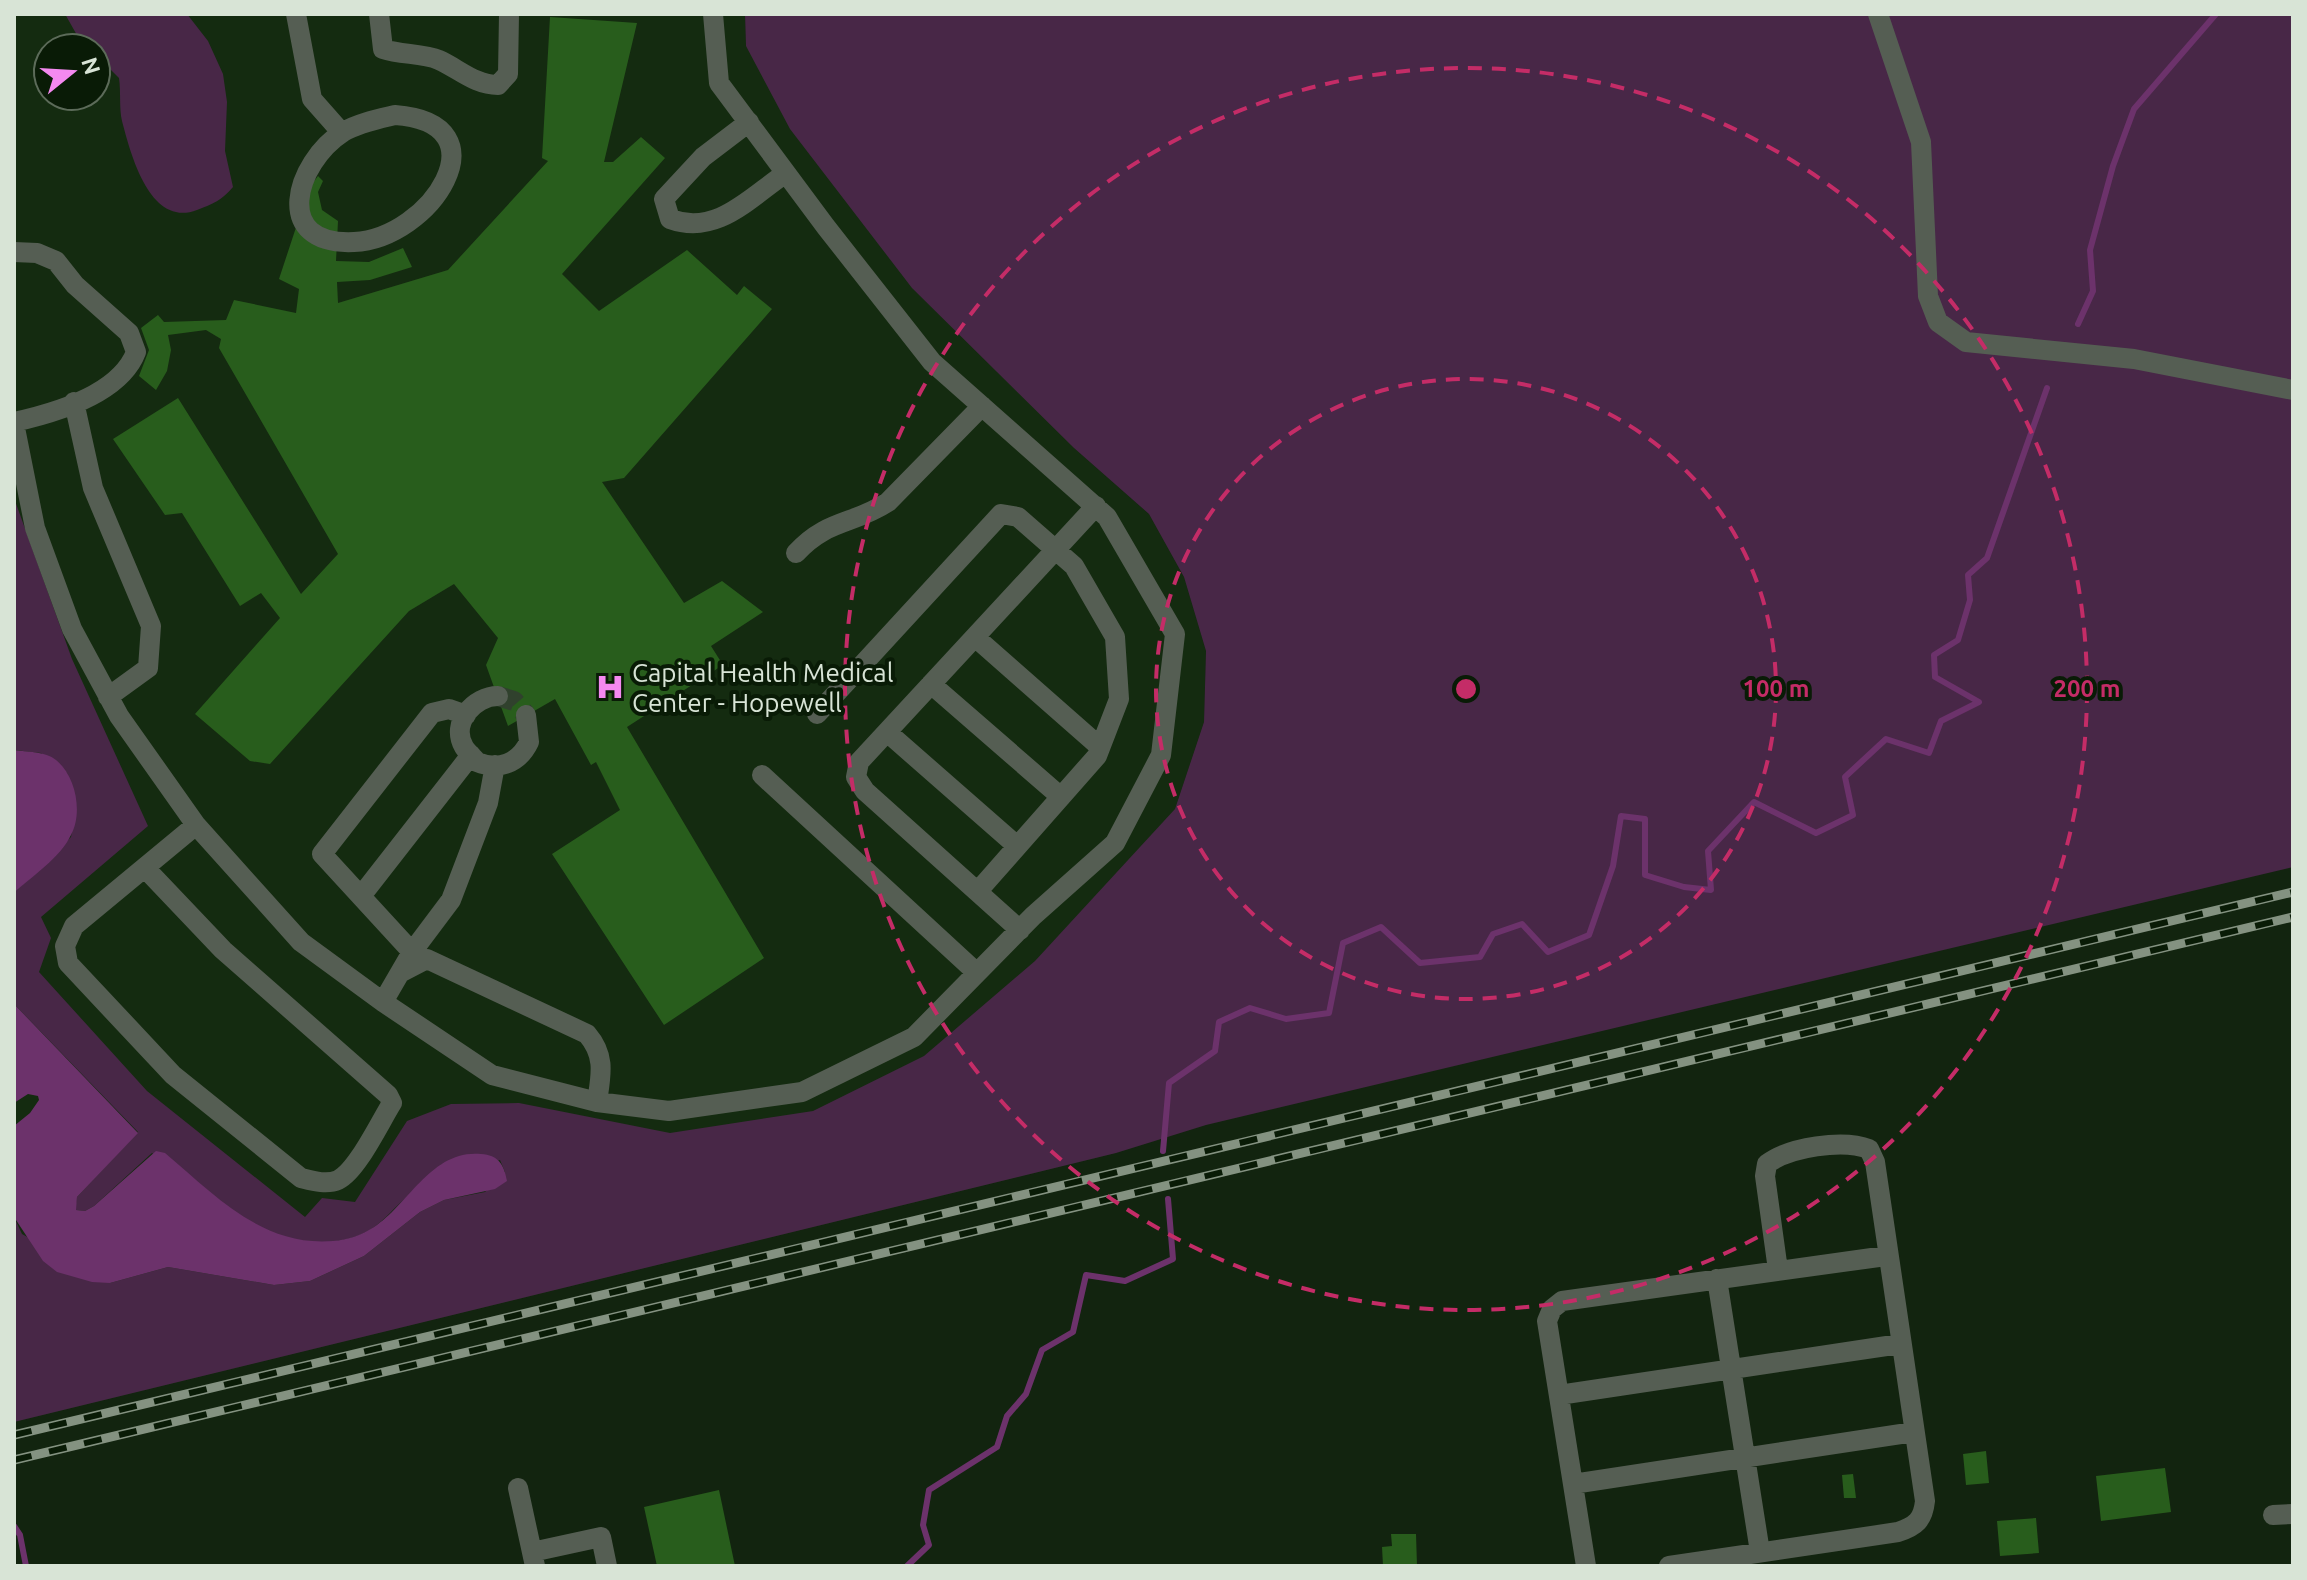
<svg xmlns="http://www.w3.org/2000/svg" width="2307" height="1580" viewBox="0 0 2307 1580" font-family="Ubuntu,sans-serif">
	<style>
		.built { fill: #142b10; fill-rule: evenodd }
		.green { fill: #482747 }
		.water { fill: #6c326b }
		.lines { fill: none; stroke-linecap: round; stroke-linejoin: round }
		.stream { stroke: #6c326b; stroke-width: 6 }
		.building { fill: #285d1c }
		.minor-tunnel { stroke: #30412d; stroke-width: 20; stroke-dasharray: 20 10; stroke-linecap: butt }
		.minor { stroke: #555e53; stroke-width: 20 }
		.rail-casing { stroke: #849281; stroke-width: 9 }
		.rail { stroke: #091b06; stroke-width: 6; stroke-dasharray: 18; stroke-linecap: butt }
		.ring { fill: none; stroke: #c42c67; stroke-width: 4; stroke-dasharray: 14 10 }
		.labels { text-anchor: middle; dominant-baseline: central; stroke-width: 8; stroke-linejoin: round; paint-order: stroke }
		.poi-label { font-size: 26px; fill: #d8e4d6; stroke: #091b06; text-anchor: start }
		.centre { fill: #c42c67; stroke: #091b06; stroke-width: 4 }
		.ring-label { font-size: 24px; text-anchor: middle; font-weight: bold; fill: #c42c67; stroke: #091b06; stroke-width: 8; stroke-linejoin: round; paint-order: stroke }
	</style>
	<rect width="100%" height="100%" fill="#12240f"/>
	<path class="built" d="M 14,14 L 745,14 L 746,46 L 1074,448 L 1149,514 L 1184,577 L 1206,651 L 1204,722 L 1175,809 L 1116,1153 L 14,1422 ZM 48,48 L 96,48 L 96,96 L 48,96 Z"/>
	<path class="green" d="M 65,14 L 187,14 L 208,41 L 223,74 L 227,102 L 225,151 L 233,187 C 222,200 213,204 197,210 C 150,228 131,155 122,121 C 119,108 121,92 119,78 L 96,55 L 96,48 L 82,44 Z
		M 745,14 L 2293,14 L 2293,867 L 1206,1125 L 1116,1153 L 14,1422 L 14,1217 L 22,1234 L 110,1283 L 168,1267 L 274,1285 L 310,1281 L 364,1256 L 420,1212 L 444,1200 L 485,1192 L 505,1172 L 500,1160 C 473,1170 444,1177 418,1190 C 397,1200 384,1226 360,1235 C 281,1265 211,1195 152,1153 L 94,1206 L 85,1211 L 75,1210 L 77,1197 L 138,1132 L 14,1004 L 14,893 L 71,837 L 76,806 L 67,773 L 41,753 L 14,750 L 14,498 L 72,659 L 148,826 L 41,917 L 51,938 L 39,972 L 147,1091 L 305,1217 L 322,1198 L 355,1202 L 407,1121 L 451,1104 L 519,1103 L 670,1133 L 813,1111 L 924,1056 L 1035,961 L 1175,809 L 1204,722 L 1206,651 L 1184,577 L 1149,514 L 1074,448 L 912,288 L 790,129 L 746,46 Z"/>
	<path class="water" d="M 14,750 C 28,752 45,751 56,760 C 76,776 83,813 71,835 C 60,858 32,876 14,893 Z
		M 14,1004 L 138,1133 L 77,1197 L 76,1210 L 85,1211 L 94,1206 L 156,1151 L 165,1153 C 215,1195 262,1247 333,1241 C 347,1240 362,1235 374,1227 C 409,1204 432,1149 481,1154 C 498,1155 504,1164 507,1181 L 495,1189 L 444,1200 L 420,1212 L 364,1256 L 310,1281 L 274,1285 L 168,1267 L 110,1283 L 92,1282 L 57,1272 L 43,1261 L 14,1217 L 14,1126 L 30,1113 L 39,1100 L 38,1096 L 28,1094 L 14,1103 Z"/>
	<g class="lines">
		<path class="stream" d="M 2078,324 L 2093,291 L 2090,250 L 2113,166 L 2134,109 L 2216,14
			M 1163,1151 L 1169,1083 L 1215,1051 L 1219,1022 L 1250,1008 L 1286,1019 L 1329,1013 L 1343,943 L 1381,927 L 1420,963 L 1480,957 L 1493,934 L 1522,924 L 1548,952 L 1589,935 L 1613,866 L 1621,816 L 1645,819 L 1645,875 L 1684,887 L 1711,890 L 1708,851 L 1754,802 L 1816,833 L 1853,815 L 1845,777 L 1886,739 L 1929,753 L 1941,721 L 1979,702 L 1935,677 L 1934,655 L 1958,640 L 1970,600 L 1968,575 L 1987,558 L 2047,388
			M 14,1526 L 20,1535 L 26,1566
			M 907,1566 L 929,1545 L 923,1525 L 929,1490 L 997,1447 L 1007,1416 L 1026,1394 L 1042,1350 L 1073,1332 L 1086,1275 L 1125,1281 L 1173,1259 L 1168,1199"/>
	</g>
	<path class="building" d="M 550,17 L 637,23 L 604,162 L 613,162 L 641,137 L 665,158 L 562,274 L 599,311 L 687,250 L 737,295 L 744,286 L 772,309 L 624,478 L 602,482 L 684,603 L 722,581 L 763,612 L 711,646 L 723,665 L 627,727 L 764,958 L 664,1025 L 552,854 L 620,810 L 596,762 L 591,765 L 555,699 L 508,726 L 486,665 L 498,638 L 454,584 L 409,611 L 270,764 L 250,761 L 195,714 L 280,618 L 261,593 L 240,606 L 182,513 L 165,515 L 113,439 L 178,398 L 301,594 L 338,554 L 219,348 L 221,339 L 206,330 L 168,335 L 171,350 L 167,371 L 156,390 L 139,376 L 149,350 L 141,328 L 158,315 L 164,322 L 226,320 L 234,300 L 296,313 L 299,289 L 279,279 L 309,188 L 318,176 L 323,181 L 318,192 L 322,210 L 338,221 L 336,261 L 369,262 L 403,248 L 412,267 L 370,280 L 337,282 L 338,303 L 448,270 L 548,161 L 542,158 Z
		M 1986,1451 L 1989,1483 L 1966,1485 L 1963,1454 Z
		M 2165,1468 L 2171,1512 L 2101,1521 L 2096,1476 Z
		M 1853,1474 L 1856,1498 L 1844,1498 L 1842,1475 Z
		M 719,1490 L 735,1566 L 657,1566 L 644,1507 Z
		M 2036,1518 L 2039,1553 L 2000,1556 L 1997,1521 Z
		M 1391,1534 L 1416,1534 L 1417,1566 L 1383,1566 L 1382,1547 L 1392,1546 Z"/>
	<g class="lines">
		<path class="minor-tunnel" d="M 498,696 L 514,701 L 526,715"/>
		<path class="minor" d="M 296,14 L 312,99 L 342,133
			M 379,14 L 383,49 C 401,55 423,53 439,60 C 459,69 475,85 498,85 L 508,74 L 509,14
			M 1878,14 L 1921,142 L 1928,296 L 1938,322 L 1966,342 L 2134,359 L 2293,390
			M 395,115 C 507,123 430,239 354,242 C 271,246 295,163 343,132 C 358,123 378,119 395,115 Z
			M 749,122 L 703,157 L 664,199 L 670,219 C 717,236 749,198 786,173
			M 14,252 L 37,253 L 56,261 L 75,285 L 129,333 L 136,352 C 120,394 55,413 14,422
			M 74,402 L 93,488 L 151,626 L 148,668 L 108,697
			M 14,423 L 35,528 L 72,629 L 119,716 L 196,825 L 301,942 L 383,1002 L 492,1075 L 597,1102 L 669,1111 L 802,1092 L 914,1037 L 1033,916 L 1115,843 L 1161,755 L 1175,634 L 1107,517 L 932,362 L 826,227 L 719,83 L 713,14
			M 796,553 C 827,519 853,525 888,502 L 982,406
			M 975,637 L 1100,747
			M 931,684 L 1061,797
			M 498,696 C 474,696 450,723 464,747 C 467,752 473,757 477,762 C 499,771 519,763 529,742 L 526,715
			M 817,714 L 1001,514 L 1018,517 L 1074,566 L 1115,637 L 1119,699 L 1097,756 L 978,891
			M 887,732 L 1017,846
			M 762,775 L 977,973
			M 145,868 L 223,950 L 388,1095 L 392,1103 C 380,1122 357,1171 338,1180 C 327,1185 313,1181 301,1178 L 173,1075 L 68,963 L 65,946 L 74,926 L 196,825
			M 361,896 L 471,755
			M 1020,930 L 865,791 L 856,777 L 859,762 L 1096,506
			M 412,952 L 322,854 L 432,713 L 449,709 L 466,715
			M 402,972 L 427,959 L 587,1034 C 606,1056 601,1075 597,1102
			M 383,1002 L 412,952 L 451,900 L 488,803 L 495,765
			M 1717,1279 L 1760,1552
			M 1559,1395 L 1900,1344
			M 1573,1484 L 1914,1432
			M 518,1488 L 535,1566
			M 2273,1515 L 2293,1514
			M 532,1552 L 601,1537 L 607,1566
			M 1586,1566 L 1547,1321 L 1552,1309 L 1562,1301 L 1886,1256
			M 1669,1566 L 1898,1532 C 1916,1526 1923,1520 1925,1501 L 1875,1162 L 1869,1149 C 1843,1139 1789,1147 1767,1164 L 1765,1176 L 1778,1270"/>
		<defs>
			<path id="rail" d="M 14,1435 L 2293,892
				M 14,1460 L 2293,917"/>
		</defs>
		<use href="#rail" class="rail-casing"/>
		<use href="#rail" class="rail"/>
	</g>
	<g class="ring">
		<circle cx="1466" cy="689" r="310"/>
		<circle cx="1466" cy="689" r="621"/>
	</g>
	<defs>
		<symbol id="hospital-bare" viewBox="-9 -9 18 18"><path d="M-5-5h3v3.5h4V-5h3V5h-3V1.5h-4V5h-3Z" fill="#f489f0" stroke="#091b06" stroke-width="2.5" paint-order="stroke"/></symbol>
	</defs>
	<g fill-rule="evenodd">
		<use href="#hospital-bare" x="590" y="667" width="40" height="40"/>
	</g>
	<g class="labels">
		<g class="poi-label">
			<text x="632" y="672">Capital Health Medical<tspan x="632" dy="30">Center - Hopewell</tspan></text>
		</g>
	</g>
	<circle cx="1466" cy="689" r="12" class="centre"/>
	<g class="ring-label">
		<text x="1776" y="697">100 m</text>
		<text x="2087" y="697">200 m</text>
	</g>
	<rect width="2307" height="1580" fill="none" stroke="#d8e4d6" stroke-width="32"/>
	<g transform="translate(72 72) rotate(72)"><circle r="38" fill="#091b06" stroke="#5c6b59" stroke-width="2"/>
	<path d="M0-6L14 30L0 20L-14 30Z" fill="#f489f0"/>
	<text y="-12" font-size="22" font-weight="bold" text-anchor="middle" fill="#d8e4d6">N</text>
	</g>
</svg>
